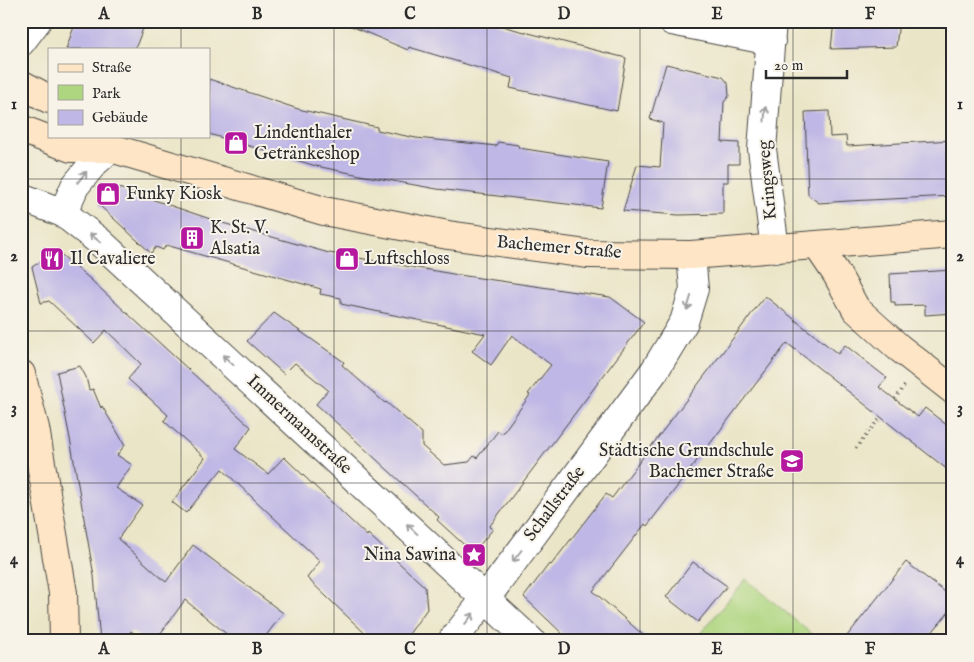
<svg xmlns="http://www.w3.org/2000/svg" width="974" height="662" viewBox="0 0 974 662" font-family="'IM FELL English',serif">
	<style>
		.green { fill: #aed57f; stroke: #6c8055 }
		.building { fill: #bfb7e5 }
		.lines { fill: none; stroke-linecap: round; stroke-linejoin: round }
		.street-casing { stroke: #484743; stroke-width: 30 }
		.secondary-casing { stroke: #484743; stroke-width: 30 }
		.path { stroke: #484743; stroke-width: 3; stroke-dasharray: 1 4; stroke-linecap: butt }
		.street { stroke: #fff; stroke-width: 28 }
		.secondary { stroke: #fde5c5; stroke-width: 28 }
		.oneway { stroke: #a0a0a0 }
		.grid { fill: none; stroke: #2b2b2b; stroke-width: 1; stroke-opacity: 0.55 }
		.labels { text-anchor: middle; dominant-baseline: central; stroke-width: 4; stroke-linejoin: round; paint-order: stroke }
		.poi-label { font-size: 18px; fill: #2b2b2b; stroke: #f7f3e8; text-anchor: start }
		.street-label { font-size: 18px; fill: #2b2b2b; stroke: #f7f3e8 }
		.neatline { fill: none; stroke: #2b2b2b; stroke-width: 2 }
		.grid-label { font-size: 16px; text-anchor: middle; font-weight: bold; fill: #2b2b2b }
	</style>
	<rect width="100%" height="100%" fill="#f7f3e8"/>
	<filter id="ink" filterUnits="userSpaceOnUse"><feTurbulence type="fractalNoise" baseFrequency=".02" numOctaves="2"/><feDisplacementMap in="SourceGraphic" scale="10" xChannelSelector="R" yChannelSelector="G"/><feConvolveMatrix kernelMatrix="1 2 1 2 8 2 1 2 1" color-interpolation-filters="sRGB"/></filter>
	<filter id="wash" filterUnits="userSpaceOnUse"><feTurbulence type="fractalNoise" baseFrequency=".0096" numOctaves="4" result="noise"/><feDisplacementMap in="SourceGraphic" scale="20" xChannelSelector="R" yChannelSelector="G"/><feGaussianBlur stdDeviation="1.12" result="paint"/><feColorMatrix in="noise" values="0 0 0 0 0 0 0 0 0 0 0 0 0 0 0 0 0 1.4 0 .05"/><feComposite in="paint" operator="in"/></filter>
	<g filter="url(#wash)">
		<rect width="100%" height="100%" fill="#ebe5c8"/>
		<path class="green" d="M 746,579 L 820,641 L 694,641 Z"/>
		<g id="blocks">
			<path class="building" d="M 76,21 L 101,22 L 146,21 L 135,49 L 66,49 Z
				M 339,21 L 491,21 L 509,28 L 626,58 L 617,111 L 510,88 L 512,78 L 409,47 L 408,50 Z
				M 834,21 L 899,21 L 896,47 L 831,49 Z
				M 666,64 L 723,77 L 728,83 L 729,96 L 724,102 L 722,142 L 739,143 L 739,164 L 728,164 L 728,182 L 723,182 L 723,214 L 679,215 L 623,211 L 637,165 L 660,167 L 663,123 L 650,119 Z
				M 209,79 L 298,109 L 377,127 L 377,130 L 416,138 L 488,145 L 496,146 L 498,142 L 518,145 L 519,148 L 608,162 L 601,208 L 437,189 L 365,176 L 316,166 L 209,134 Z
				M 829,111 L 830,137 L 846,136 L 847,146 L 953,140 L 953,196 L 848,201 L 819,203 L 808,195 L 805,112 Z
				M 110,185 L 219,222 L 329,253 L 459,275 L 610,297 L 644,322 L 489,527 L 493,529 L 473,553 L 437,520 L 439,517 L 316,404 L 328,390 L 295,363 L 284,374 L 247,341 L 274,313 L 344,362 L 342,365 L 385,403 L 386,402 L 422,433 L 422,446 L 444,465 L 469,462 L 474,456 L 477,458 L 498,431 L 502,434 L 530,395 L 528,394 L 551,365 L 512,335 L 491,365 L 472,351 L 485,334 L 341,304 L 341,298 L 320,294 L 321,289 L 166,245 L 163,250 L 156,247 L 151,253 L 99,205 Z
				M 57,251 L 90,279 L 251,427 L 235,449 L 268,474 L 284,457 L 367,536 L 368,534 L 425,587 L 427,609 L 404,641 L 373,641 L 307,578 L 320,561 L 222,469 L 186,513 L 172,502 L 205,458 L 164,421 L 168,415 L 128,379 L 141,364 L 106,330 L 94,343 L 49,301 L 41,303 L 32,267 Z
				M 953,270 L 953,313 L 925,315 L 925,305 L 895,306 L 895,302 L 891,302 L 890,274 Z
				M 765,296 L 838,354 L 845,345 L 887,378 L 879,387 L 918,417 L 925,408 L 953,430 L 953,474 L 787,343 L 647,526 L 645,524 L 593,591 L 650,641 L 570,641 L 524,597 L 549,564 L 551,565 L 606,494 L 612,498 Z
				M 80,366 L 86,377 L 89,390 L 93,389 L 101,408 L 102,406 L 125,445 L 117,455 L 132,465 L 116,488 L 142,505 L 118,539 L 166,582 L 193,545 L 283,613 L 262,641 L 235,641 L 185,600 L 155,641 L 145,641 L 131,631 L 124,641 L 100,641 L 94,576 L 71,444 L 57,372 Z
				M 693,562 L 727,586 L 698,622 L 666,597 Z
				M 906,562 L 953,598 L 953,607 L 925,641 L 843,641 Z"/>
		</g>
	</g>
	<g filter="url(#ink)">
		<use href="#blocks" fill-opacity="0" stroke="#484743" stroke-width="1"/>
		<g class="lines">
			<defs>
				<path id="street" d="M 672,21 L 771,41
					M 772,21 L 762,149 L 775,249
					M 21,42 L 37,21
					M 21,197 L 63,213 L 99,241 L 531,641
					M 63,213 L 75,186 L 94,163 L 111,148
					M 452,641 L 486,598 L 655,370 L 684,322 L 694,289 L 691,255"/>
				<path id="secondary" d="M 21,84 L 49,99
					M 21,129 L 71,148 L 111,148 L 324,211 L 448,235 L 587,254 L 691,255 L 953,234
					M 817,245 L 836,273 L 856,309 L 898,347 L 953,390
					M 21,374 L 35,428 L 63,593 L 64,641"/>
			</defs>
			<use href="#street" class="street-casing"/>
			<use href="#secondary" class="secondary-casing"/>
			<path class="path" d="M 895,399 L 905,385
				M 856,448 L 881,417"/>
			<use href="#street" class="street"/>
			<use href="#secondary" class="secondary"/>
		</g>
		<defs><path id="oneway-shaft" d="M-6 0H5M1.5-3L5.5 0L1.5 3" fill="none" stroke-width="1.6" stroke-linecap="round" stroke-linejoin="round" transform="scale(1.25)"/></defs>
		<g class="oneway">
			<use href="#oneway-shaft" transform="translate(765 114) rotate(-86)"/>
			<use href="#oneway-shaft" transform="translate(82 177) rotate(-51)"/>
			<use href="#oneway-shaft" transform="translate(95 238) rotate(-142)"/>
			<use href="#oneway-shaft" transform="translate(689 303) rotate(107)"/>
			<use href="#oneway-shaft" transform="translate(228 360) rotate(-137)"/>
			<use href="#oneway-shaft" transform="translate(412 529) rotate(-137)"/>
			<use href="#oneway-shaft" transform="translate(517 556) rotate(127)"/>
			<use href="#oneway-shaft" transform="translate(469 619) rotate(-52)"/>
		</g>
	</g>
	<path class="grid" d="M 181,21 L 181,49M 334,21 L 334,641M 487,21 L 487,641M 640,21 L 640,641M 793,21 L 793,641M 181,136 L 181,641M 21,179 L 953,179M 21,331 L 953,331M 21,483 L 953,483"/>
	<defs>
		<symbol id="shop-square" viewBox="-11 -11 22 22"><rect x="-9" y="-9" width="18" height="18" rx="4" fill="#b5179e" stroke="#f7f3e8"/><path d="M-5-2.5h2.3a2.7 3.5 0 0 1 5.4 0H5L5.5 6h-11ZM-1.5-2.5h3a1.5 2.3 0 0 0-3 0Z" fill="#fff"/></symbol>
		<symbol id="building-square" viewBox="-11 -11 22 22"><rect x="-9" y="-9" width="18" height="18" rx="4" fill="#b5179e" stroke="#f7f3e8"/><path d="M-4-6H4V6H1V3H-1V6H-4ZM-2.5-4.3h1.7v1.8h-1.7ZM.8-4.3h1.7v1.8H.8ZM-2.5-1h1.7V.8h-1.7ZM.8-1h1.7V.8H.8Z" fill="#fff"/></symbol>
		<symbol id="restaurant-square" viewBox="-11 -11 22 22"><rect x="-9" y="-9" width="18" height="18" rx="4" fill="#b5179e" stroke="#f7f3e8"/><path d="M-5-6h1v4h1v-4h1v4h1v-4h1v5L-1.5 .5V6h-2V.5L-5-1ZM5-6V6H3V1.5H1.5Q1.5-4 5-6Z" fill="#fff"/></symbol>
		<symbol id="school-square" viewBox="-11 -11 22 22"><rect x="-9" y="-9" width="18" height="18" rx="4" fill="#b5179e" stroke="#f7f3e8"/><path d="M0-5L7-2L0 1L-7-2ZM-4 1L0 2.5L4 1V4Q0 6-4 4Z" fill="#fff"/></symbol>
		<symbol id="sight-square" viewBox="-11 -11 22 22"><rect x="-9" y="-9" width="18" height="18" rx="4" fill="#b5179e" stroke="#f7f3e8"/><path d="M0-6L1.8-2.2L6-1.7L2.9 1.2L3.7 5.4L0 3.3L-3.7 5.4L-2.9 1.2L-6-1.7L-1.8-2.2Z" fill="#fff"/></symbol>
	</defs>
	<g fill-rule="evenodd">
		<use href="#shop-square" x="222" y="129" width="28" height="28"/>
		<use href="#shop-square" x="94" y="180" width="28" height="28"/>
		<use href="#building-square" x="178" y="224" width="28" height="28"/>
		<use href="#restaurant-square" x="38" y="245" width="28" height="28"/>
		<use href="#shop-square" x="333" y="245" width="28" height="28"/>
		<use href="#school-square" x="778" y="447" width="28" height="28"/>
		<use href="#sight-square" x="460" y="541" width="28" height="28"/>
	</g>
	<g class="labels">
		<g class="poi-label">
			<text x="254" y="133">Lindenthaler<tspan x="254" dy="21">Getränkeshop</tspan></text>
			<text x="126" y="194">Funky Kiosk</text>
			<text x="210" y="228">K. St. V.<tspan x="210" dy="21">Alsatia</tspan></text>
			<text x="70" y="259">Il Cavaliere</text>
			<text x="364" y="259">Luftschloss</text>
			<text x="774" y="451" text-anchor="end">Städtische Grundschule<tspan x="774" dy="21">Bachemer Straße</tspan></text>
			<text x="456" y="555" text-anchor="end">Nina Sawina</text>
		</g>
		<g class="street-label">
			<text transform="translate(768 180) rotate(-95)">Kringsweg</text>
			<text transform="translate(559 248) rotate(5)">Bachemer Straße</text>
			<text transform="translate(299 425) rotate(43)">Immermannstraße</text>
			<text transform="translate(555 504) rotate(-53)">Schallstraße</text>
		</g>
	</g>
	<rect width="974" height="662" fill="none" stroke="#f7f3e8" stroke-width="55"/>
	<rect x="48" y="48" width="162" height="90" fill="#f7f3e8" stroke="#a5a39c"/>
	<rect x="58" y="64" width="25" height="8" fill="#fde5c5" stroke="#a5a39c"/>
	<text x="92" y="72" font-size="15" fill="#2b2b2b">Straße</text>
	<rect x="58" y="85" width="25" height="15" fill="#aed57f" stroke="#a5a39c"/>
	<text x="92" y="98" font-size="15" fill="#2b2b2b">Park</text>
	<rect x="58" y="110" width="25" height="15" fill="#bfb7e5" stroke="#a5a39c"/>
	<text x="92" y="122" font-size="15" fill="#2b2b2b">Gebäude</text>
	<path d="M766 70v8h81v-8" fill="none" stroke="#2b2b2b" stroke-width="2.5"/>
	<text x="774" y="70" font-size="15" fill="#2b2b2b" stroke="#f7f3e8" stroke-width="4" paint-order="stroke">20 m</text>
	<rect x="28" y="28" width="918" height="606" class="neatline"/>
	<g class="grid-label">
		<text x="104" y="19">A</text>
		<text x="257" y="19">B</text>
		<text x="410" y="19">C</text>
		<text x="564" y="19">D</text>
		<text x="717" y="19">E</text>
		<text x="870" y="19">F</text>
		<text x="14" y="109">1</text>
		<text x="960" y="109">1</text>
		<text x="14" y="261">2</text>
		<text x="960" y="261">2</text>
		<text x="14" y="413">3</text>
		<text x="960" y="413">3</text>
		<text x="14" y="564">4</text>
		<text x="960" y="564">4</text>
		<text x="104" y="654">A</text>
		<text x="257" y="654">B</text>
		<text x="410" y="654">C</text>
		<text x="564" y="654">D</text>
		<text x="717" y="654">E</text>
		<text x="870" y="654">F</text>
	</g>
</svg>
